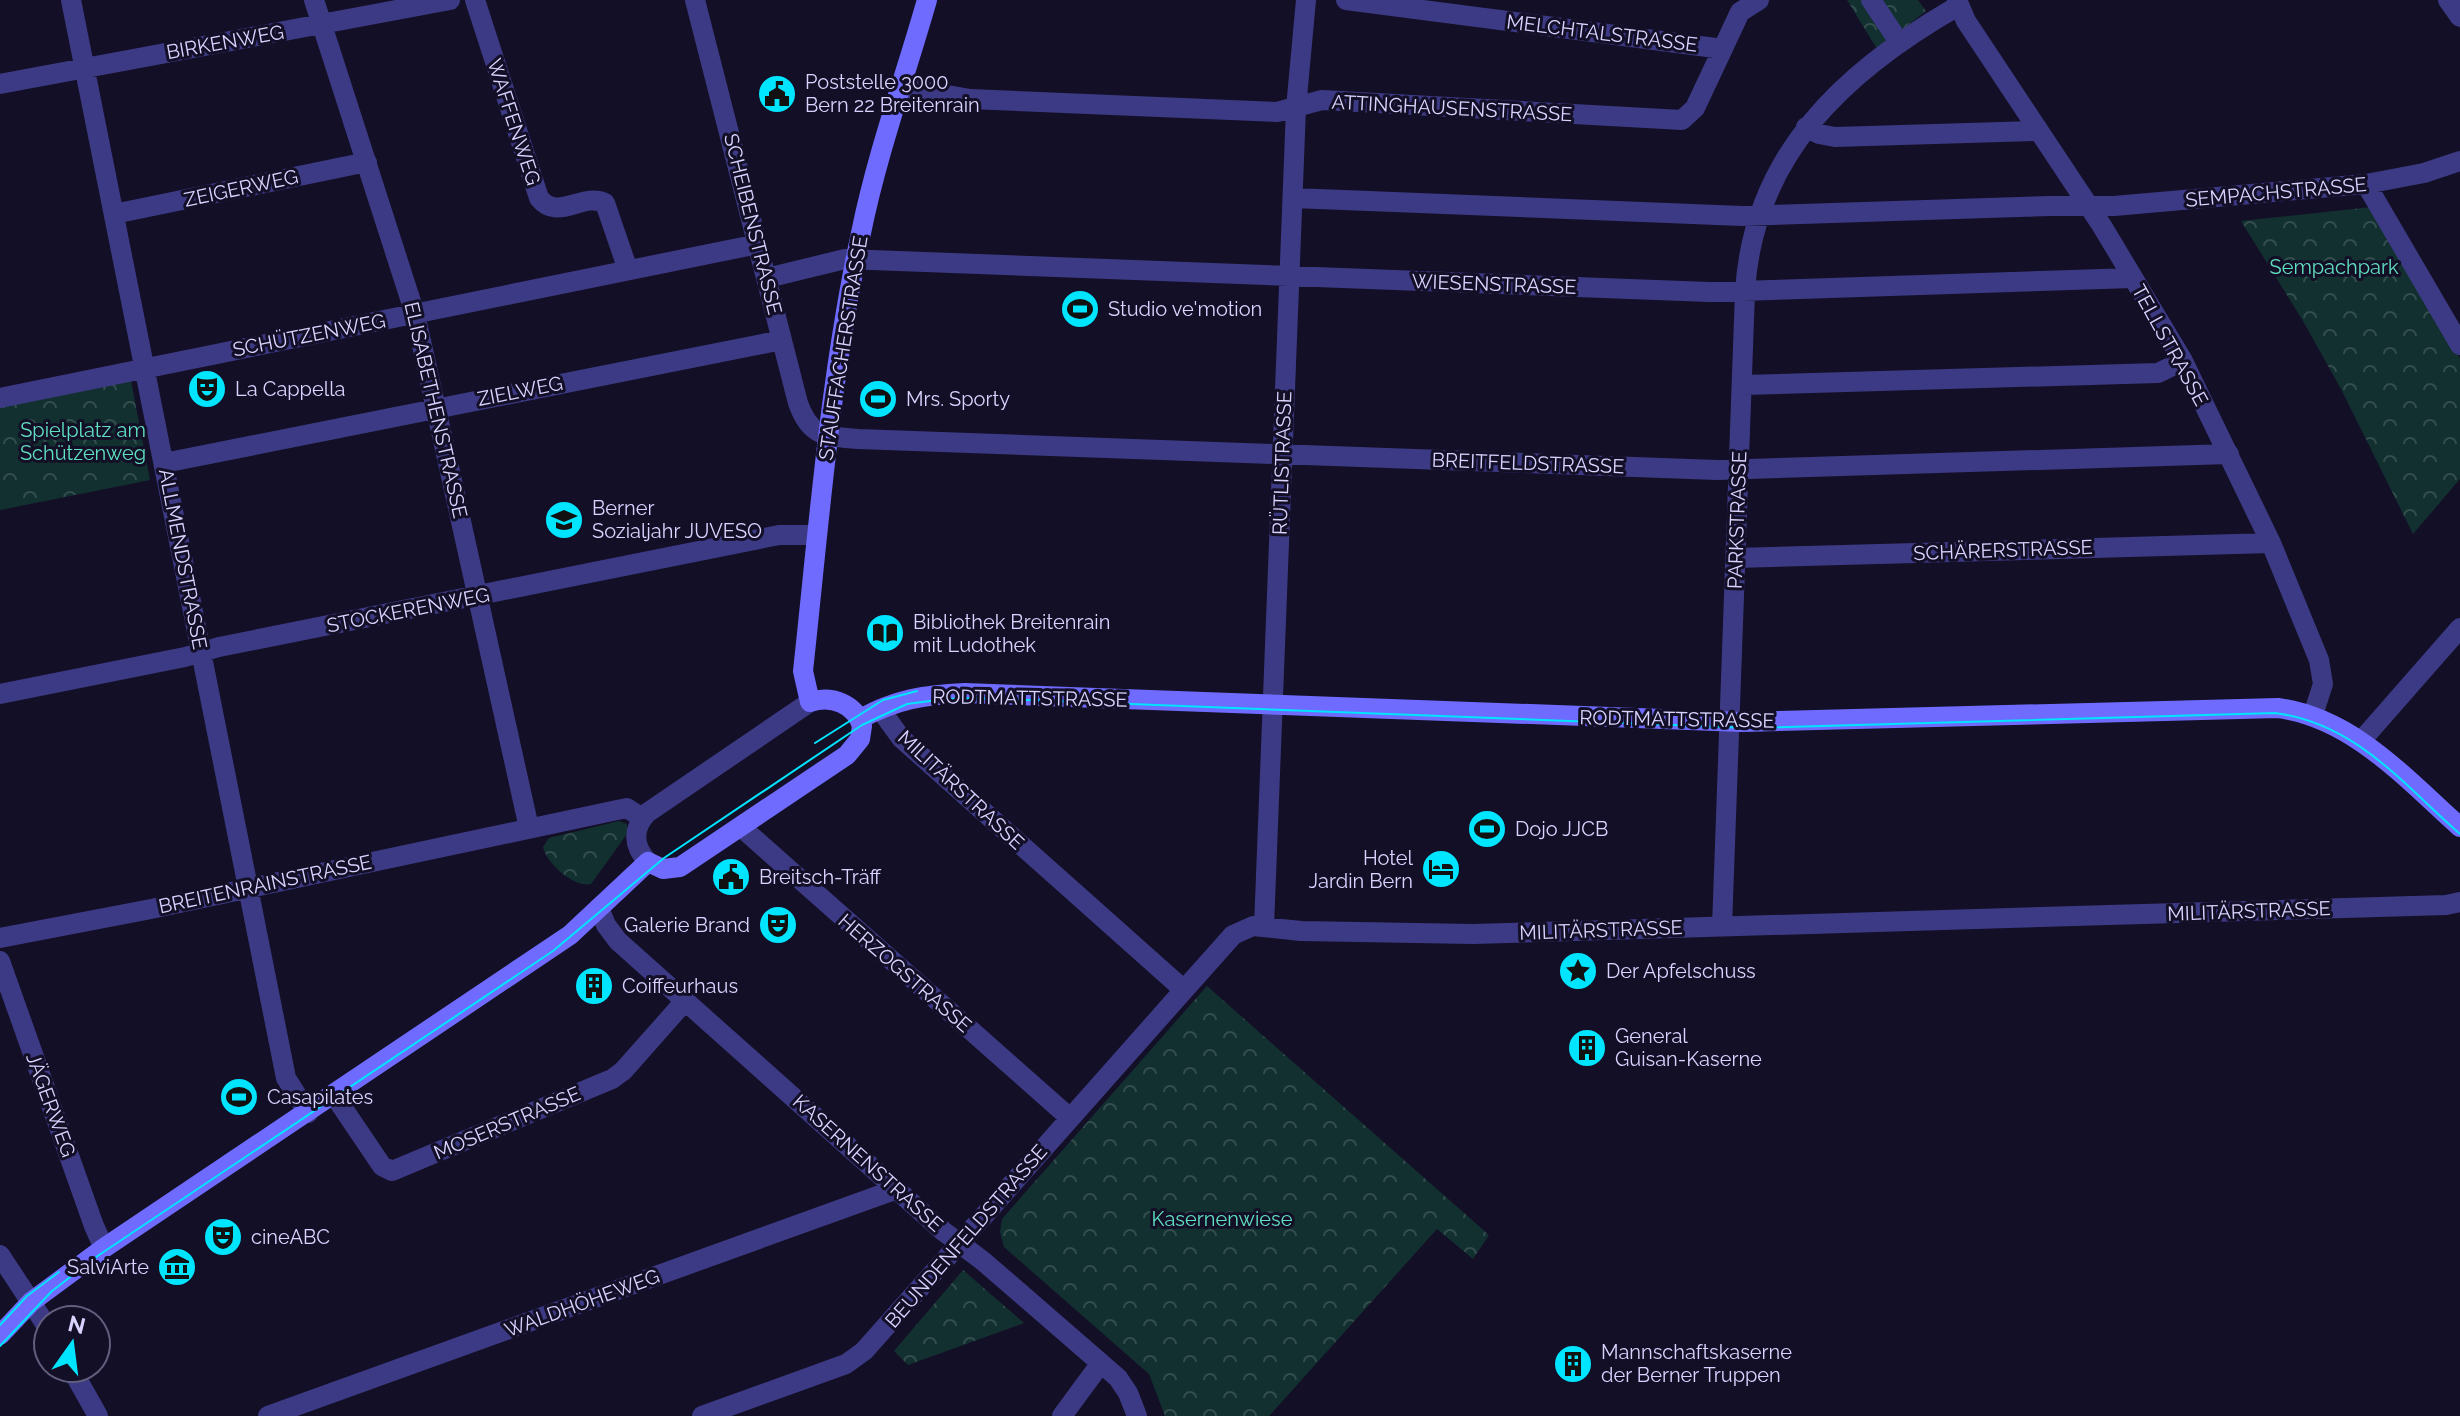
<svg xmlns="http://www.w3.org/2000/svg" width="2460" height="1416" viewBox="0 0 2460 1416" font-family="Raleway,sans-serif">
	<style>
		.forest { fill: url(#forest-crowns) }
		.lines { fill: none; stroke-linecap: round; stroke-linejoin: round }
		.street { stroke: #3d3a85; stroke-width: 20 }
		.secondary { stroke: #6f6bff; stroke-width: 20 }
		.tram { stroke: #00e5ff; stroke-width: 2 }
		.labels { text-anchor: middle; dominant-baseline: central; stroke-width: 6; stroke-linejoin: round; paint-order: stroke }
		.street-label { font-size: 20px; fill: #d9d4ff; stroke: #130f26 }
		.poi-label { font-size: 20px; fill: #d9d4ff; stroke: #130f26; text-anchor: start }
		.park-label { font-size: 20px; fill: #5fe0c0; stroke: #130f26 }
	</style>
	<defs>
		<pattern id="forest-crowns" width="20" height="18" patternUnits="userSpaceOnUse" patternTransform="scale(2)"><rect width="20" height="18" fill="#12302f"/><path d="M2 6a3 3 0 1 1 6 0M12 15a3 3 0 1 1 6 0" fill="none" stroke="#344d4e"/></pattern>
	</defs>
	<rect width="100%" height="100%" fill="#130f26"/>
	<path class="forest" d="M 1847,0 L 1918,0 L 1926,11 L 1877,49 Z
		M 2372,207 L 2460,358 L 2460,479 L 2413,534 L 2341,389 L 2303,321 L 2241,221 Z
		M 131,381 L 150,480 L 0,510 L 0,406 Z
		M 619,821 L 627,824 L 627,834 L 591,884 C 574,888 546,863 543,847 L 549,838 Z
		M 1207,986 L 1489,1235 L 1473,1259 L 1437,1229 L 1269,1416 L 1165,1416 L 1149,1374 L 1004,1247 L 1000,1232 L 1002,1219 Z
		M 963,1270 L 1024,1323 L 908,1365 L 894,1351 Z"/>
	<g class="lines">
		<path class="street" d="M 71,0 L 286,1078 L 308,1113
			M 314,0 L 415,314 L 529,828
			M 475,0 L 539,198 C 558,222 582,192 605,203 L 628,270
			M 695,0 L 798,403 C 810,437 825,436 858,439 L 1717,470 L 2229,454
			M 1346,0 L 1723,49
			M 1871,0 L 1899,42
			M 1957,0 L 1966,21 L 2102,226 L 2183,361 L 2271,543 L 2319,660 L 2323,684 L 2313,715
			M 2448,0 L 2460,17
			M 0,84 L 450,0
			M 902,87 L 970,99 L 1277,112 L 1322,100 L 1682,120 L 1695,108 L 1740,12 L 1759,0
			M 1806,127 L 1819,134 L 1835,137 L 2038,131
			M 2366,184 L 2460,345
			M 1293,198 L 1742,216 L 2051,206 L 2114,206 L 2366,184 L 2424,173 L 2460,161
			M 114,214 L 367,162
			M 767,278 L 845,259 L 1709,292 L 2133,278
			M 1743,385 L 2158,373 L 2183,361
			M 0,398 L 758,244
			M 164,463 L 782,340
			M 1735,558 L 2271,543
			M 0,694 L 185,657 L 219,647 L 779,535 L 817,535
			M 880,709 L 901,738 L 1184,990
			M 2361,741 L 2460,628
			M 741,827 L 1070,1118
			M 648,862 C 633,846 632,829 647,813 L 810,702
			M 599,908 L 606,925 L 618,941 L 943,1231 L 983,1261 L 1118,1378 L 1128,1393 L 1137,1416
			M 1264,927 L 1296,108 L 1306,0
			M 1722,927 L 1745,292 C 1753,154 1846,70 1958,6
			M 0,938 L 151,909 L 617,810 L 627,808 L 642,818
			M 0,961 L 94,1226 L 104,1248
			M 334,1095 L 382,1166 L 392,1171 L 612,1079 L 623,1071 L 685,1001
			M 0,1255 L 48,1328
			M 71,1368 L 98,1416
			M 268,1416 L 897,1189
			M 702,1416 L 846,1364 L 864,1351 L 1184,990 L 1233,935 L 1253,926 L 1301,931 L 1473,934 L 2446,905 L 2460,902
			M 1062,1416 L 1101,1363"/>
		<path class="secondary" d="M 860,719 C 897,699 923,695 965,693 L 1742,722 L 2278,708 C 2353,718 2406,779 2460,827
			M 0,1335 L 31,1302 L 104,1248 L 570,935 L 648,862 L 663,869 L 680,867 L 847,755 L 860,739 L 862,726 C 855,704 832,695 810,702 L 803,671 C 819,524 830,377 861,233 C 877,154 905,77 927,0"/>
		<path class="tram" d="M 815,743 L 883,700 L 917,691
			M 0,1325 L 27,1296 L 59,1272
			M 0,1346 L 52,1291 L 99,1255 L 553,951 L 664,858 L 862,725 L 907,704 L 945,699 L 975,698 L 1750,728 L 2275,713 C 2355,723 2402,783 2460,834"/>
	</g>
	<defs>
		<symbol id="civic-disc" viewBox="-11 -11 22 22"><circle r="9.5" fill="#00e5ff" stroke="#130f26"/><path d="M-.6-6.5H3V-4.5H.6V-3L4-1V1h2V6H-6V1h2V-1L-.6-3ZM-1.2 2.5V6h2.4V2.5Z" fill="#111"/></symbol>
		<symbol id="stadium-disc" viewBox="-11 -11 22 22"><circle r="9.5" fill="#00e5ff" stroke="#130f26"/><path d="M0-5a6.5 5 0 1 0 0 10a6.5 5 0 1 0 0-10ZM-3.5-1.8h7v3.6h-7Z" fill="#111"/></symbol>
		<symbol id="theatre-disc" viewBox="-11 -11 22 22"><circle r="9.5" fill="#00e5ff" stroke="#130f26"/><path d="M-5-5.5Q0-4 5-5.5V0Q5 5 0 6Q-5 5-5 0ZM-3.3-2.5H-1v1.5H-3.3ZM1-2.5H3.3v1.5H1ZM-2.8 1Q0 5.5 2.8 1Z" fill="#111"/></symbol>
		<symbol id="school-disc" viewBox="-11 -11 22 22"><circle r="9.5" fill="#00e5ff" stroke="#130f26"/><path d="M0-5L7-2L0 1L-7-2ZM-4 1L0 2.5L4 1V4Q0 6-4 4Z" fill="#111"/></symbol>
		<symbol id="library-disc" viewBox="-11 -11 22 22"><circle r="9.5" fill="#00e5ff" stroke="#130f26"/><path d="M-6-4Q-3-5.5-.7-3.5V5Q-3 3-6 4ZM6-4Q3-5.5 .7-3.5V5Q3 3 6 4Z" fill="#111"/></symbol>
		<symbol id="hotel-disc" viewBox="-11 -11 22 22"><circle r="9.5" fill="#00e5ff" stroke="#130f26"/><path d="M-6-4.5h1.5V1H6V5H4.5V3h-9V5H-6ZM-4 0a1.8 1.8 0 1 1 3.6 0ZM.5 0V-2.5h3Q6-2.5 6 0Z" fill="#111"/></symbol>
		<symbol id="sight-disc" viewBox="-11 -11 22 22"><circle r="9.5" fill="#00e5ff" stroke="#130f26"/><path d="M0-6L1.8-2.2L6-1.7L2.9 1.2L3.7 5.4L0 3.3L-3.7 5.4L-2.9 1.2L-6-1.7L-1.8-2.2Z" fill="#111"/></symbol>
		<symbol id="building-disc" viewBox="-11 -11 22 22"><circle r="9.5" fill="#00e5ff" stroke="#130f26"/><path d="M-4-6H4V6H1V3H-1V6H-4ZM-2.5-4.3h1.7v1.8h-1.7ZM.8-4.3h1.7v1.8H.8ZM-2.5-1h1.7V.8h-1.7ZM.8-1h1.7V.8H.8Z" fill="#111"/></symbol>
		<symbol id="museum-disc" viewBox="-11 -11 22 22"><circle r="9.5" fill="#00e5ff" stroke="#130f26"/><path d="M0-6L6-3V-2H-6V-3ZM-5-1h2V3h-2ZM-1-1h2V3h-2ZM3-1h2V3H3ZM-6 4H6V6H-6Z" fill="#111"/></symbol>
	</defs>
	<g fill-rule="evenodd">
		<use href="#civic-disc" x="755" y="72" width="44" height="44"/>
		<use href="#stadium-disc" x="1058" y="287" width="44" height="44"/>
		<use href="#theatre-disc" x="185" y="367" width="44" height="44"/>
		<use href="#stadium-disc" x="856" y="377" width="44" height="44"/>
		<use href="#school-disc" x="542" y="498" width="44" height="44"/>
		<use href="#library-disc" x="863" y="611" width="44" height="44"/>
		<use href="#stadium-disc" x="1465" y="807" width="44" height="44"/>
		<use href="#hotel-disc" x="1419" y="847" width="44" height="44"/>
		<use href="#civic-disc" x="709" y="855" width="44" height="44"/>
		<use href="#theatre-disc" x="756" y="903" width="44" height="44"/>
		<use href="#sight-disc" x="1556" y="949" width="44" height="44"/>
		<use href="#building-disc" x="572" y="964" width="44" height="44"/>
		<use href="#building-disc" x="1565" y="1026" width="44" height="44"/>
		<use href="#stadium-disc" x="217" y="1075" width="44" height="44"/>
		<use href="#theatre-disc" x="201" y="1215" width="44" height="44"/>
		<use href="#museum-disc" x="155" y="1245" width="44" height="44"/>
		<use href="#building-disc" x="1551" y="1342" width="44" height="44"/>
	</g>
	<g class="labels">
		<g class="street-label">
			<text transform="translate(1602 33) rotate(7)">MELCHTALSTRASSE</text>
			<text transform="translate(225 42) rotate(-10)">BIRKENWEG</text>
			<text transform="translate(1452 108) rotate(3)">ATTINGHAUSENSTRASSE</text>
			<text transform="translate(514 122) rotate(72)">WAFFENWEG</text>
			<text transform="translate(241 188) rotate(-12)">ZEIGERWEG</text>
			<text transform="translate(2276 192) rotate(-5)">SEMPACHSTRASSE</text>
			<text transform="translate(753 224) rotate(76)">SCHEIBENSTRASSE</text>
			<text transform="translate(1494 284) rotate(2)">WIESENSTRASSE</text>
			<text transform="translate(309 335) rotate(-11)">SCHÜTZENWEG</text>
			<text transform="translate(2170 345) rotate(61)">TELLSTRASSE</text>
			<text transform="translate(843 348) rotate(-81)">STAUFFACHERSTRASSE</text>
			<text transform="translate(520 391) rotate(-11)">ZIELWEG</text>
			<text transform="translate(436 410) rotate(77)">ELISABETHENSTRASSE</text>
			<text transform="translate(1282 463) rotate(-88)">RÜTLISTRASSE</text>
			<text transform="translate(1528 463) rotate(2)">BREITFELDSTRASSE</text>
			<text transform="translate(1737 520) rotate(-88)">PARKSTRASSE</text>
			<text transform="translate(2003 550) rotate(-2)">SCHÄRERSTRASSE</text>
			<text transform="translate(183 559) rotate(79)">ALLMENDSTRASSE</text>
			<text transform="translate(408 610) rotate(-11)">STOCKERENWEG</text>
			<text transform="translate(1030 698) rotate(1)">RODTMATTSTRASSE</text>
			<text transform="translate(1677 719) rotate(1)">RODTMATTSTRASSE</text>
			<text transform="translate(961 790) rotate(43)">MILITÄRSTRASSE</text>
			<text transform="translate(265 884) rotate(-12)">BREITENRAINSTRASSE</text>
			<text transform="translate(2249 911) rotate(-2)">MILITÄRSTRASSE</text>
			<text transform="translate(1601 930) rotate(-2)">MILITÄRSTRASSE</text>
			<text transform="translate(905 973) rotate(41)">HERZOGSTRASSE</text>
			<text transform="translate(51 1105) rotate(70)">JÄGERWEG</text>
			<text transform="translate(507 1123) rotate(-23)">MOSERSTRASSE</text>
			<text transform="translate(868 1163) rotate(42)">KASERNENSTRASSE</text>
			<text transform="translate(966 1236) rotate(-49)">BEUNDENFELDSTRASSE</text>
			<text transform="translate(582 1303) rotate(-20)">WALDHÖHEWEG</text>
		</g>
		<g class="poi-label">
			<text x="805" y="82">Poststelle 3000<tspan x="805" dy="23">Bern 22 Breitenrain</tspan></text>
			<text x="1108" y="309">Studio ve'motion</text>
			<text x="235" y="389">La Cappella</text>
			<text x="906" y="399">Mrs. Sporty</text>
			<text x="592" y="508">Berner<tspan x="592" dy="23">Sozialjahr JUVESO</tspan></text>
			<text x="913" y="622">Bibliothek Breitenrain<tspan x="913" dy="23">mit Ludothek</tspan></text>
			<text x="1515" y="829">Dojo JJCB</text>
			<text x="1413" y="858" text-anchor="end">Hotel<tspan x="1413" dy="23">Jardin Bern</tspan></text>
			<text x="759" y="877">Breitsch-Träff</text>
			<text x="750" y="925" text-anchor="end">Galerie Brand</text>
			<text x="1606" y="971">Der Apfelschuss</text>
			<text x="622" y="986">Coiffeurhaus</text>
			<text x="1615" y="1036">General<tspan x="1615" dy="23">Guisan-Kaserne</tspan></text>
			<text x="267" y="1097">Casapilates</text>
			<text x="251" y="1237">cineABC</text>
			<text x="149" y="1267" text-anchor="end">SalviArte</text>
			<text x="1601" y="1352">Mannschaftskaserne<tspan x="1601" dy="23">der Berner Truppen</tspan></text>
		</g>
		<g class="park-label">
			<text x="2334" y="267">Sempachpark</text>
			<text x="83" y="430">Spielplatz am<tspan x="83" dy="23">Schützenweg</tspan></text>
			<text x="1222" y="1219">Kasernenwiese</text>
		</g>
	</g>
	<g transform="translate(72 1344) rotate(14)"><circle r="38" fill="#130f26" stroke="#625e7d" stroke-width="2"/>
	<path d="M0-6L14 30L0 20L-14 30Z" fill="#00e5ff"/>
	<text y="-12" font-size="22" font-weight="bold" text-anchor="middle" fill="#d9d4ff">N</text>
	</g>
</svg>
